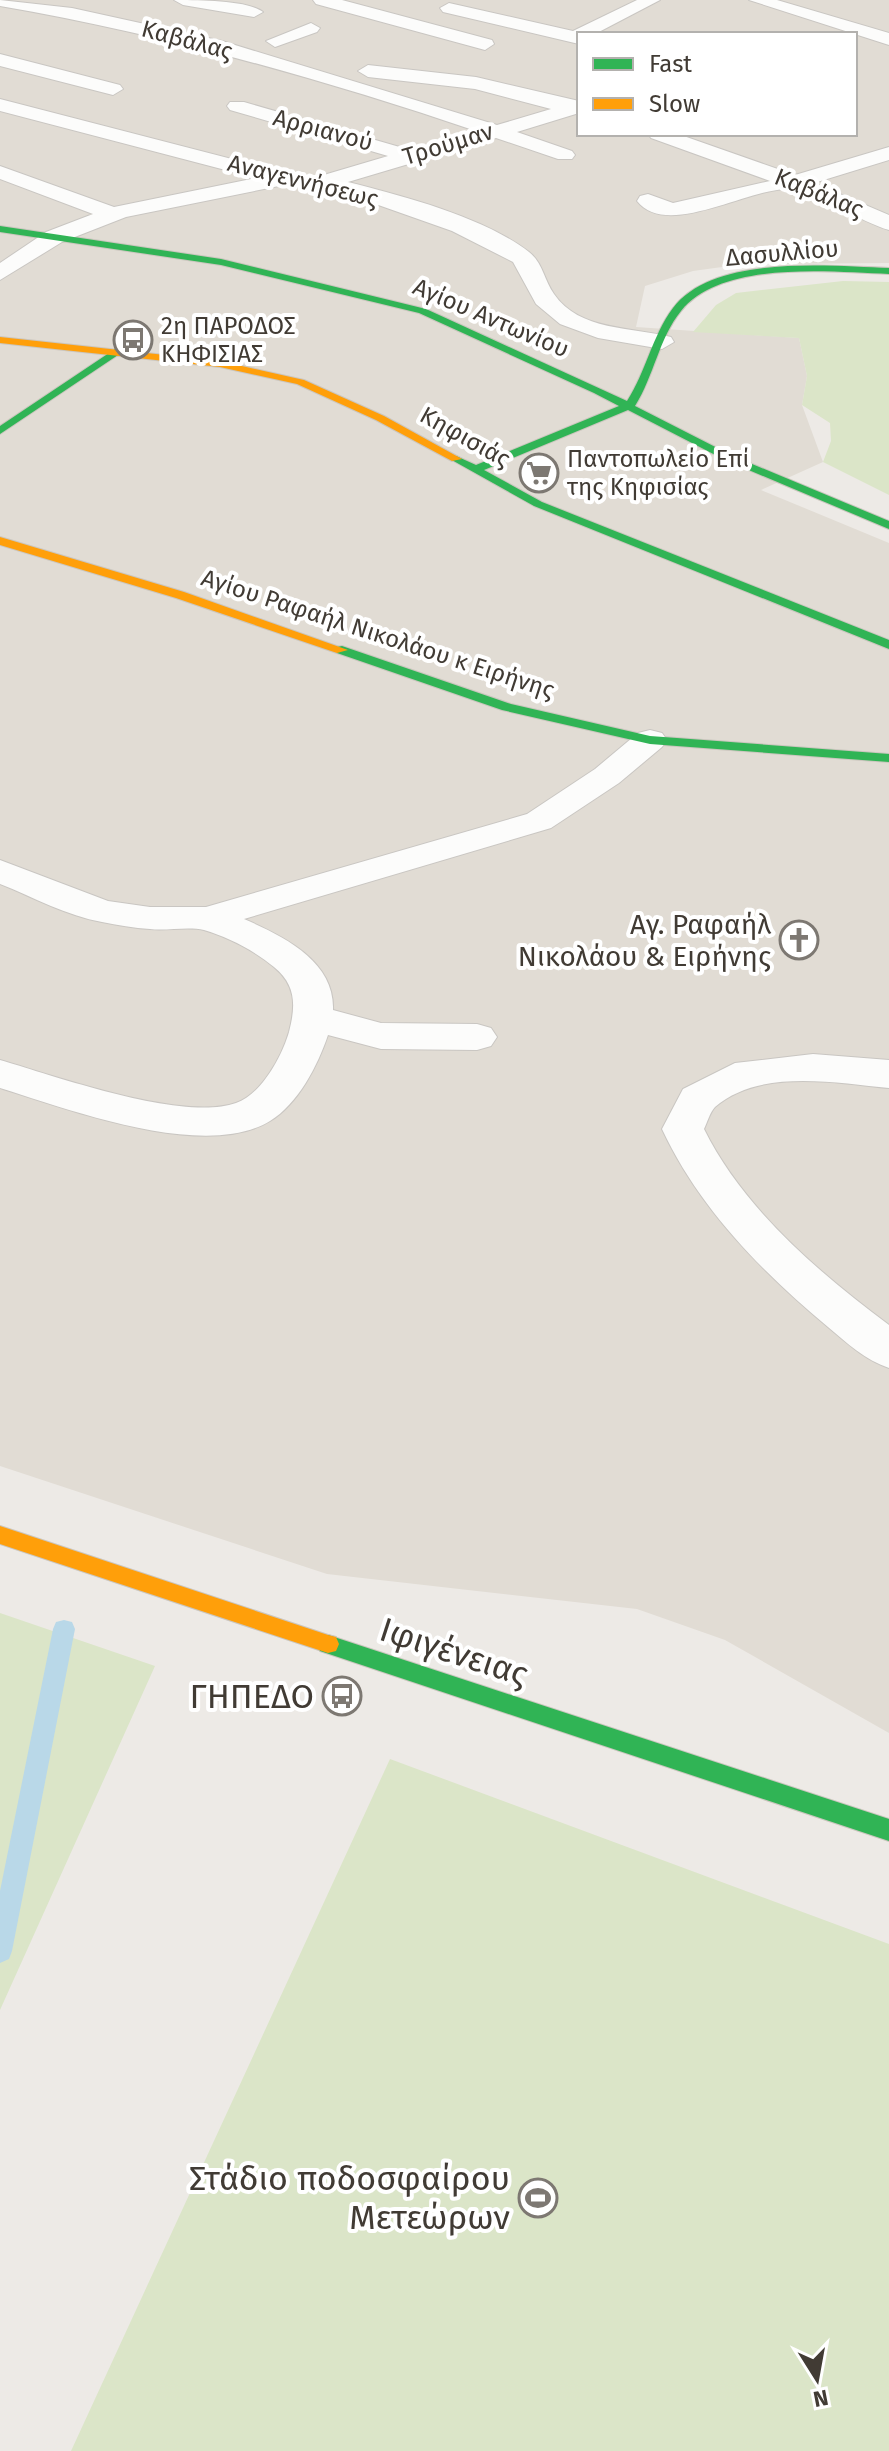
<svg xmlns="http://www.w3.org/2000/svg" width="889" height="2451" viewBox="0 0 889 2451" font-family="'Fira Sans',sans-serif">
	<style>
		.residential { fill: #e1dcd4; fill-rule: evenodd }
		.green { fill: #dbe5c8 }
		.lines { fill: none; stroke-linecap: round; stroke-linejoin: round }
		.stream { fill: #b9d8e8; fill-rule: evenodd }
		.street-casing { stroke: #c9c6c2; stroke-width: 2 }
		.fast-casing { stroke: #cbc6be; stroke-width: 2 }
		.slow-casing { stroke: #cbc6be; stroke-width: 2 }
		.street { fill: #fcfcfb; fill-rule: evenodd }
		.fast { fill: #30b455; fill-rule: evenodd }
		.slow { fill: #ff9f0a; fill-rule: evenodd }
		.labels { text-anchor: middle; dominant-baseline: central; stroke-width: 8; stroke-linejoin: round; paint-order: stroke }
		.far-street-label { font-size: 24px; fill: #413b34; stroke: #fff }
		.far-poi-label { font-size: 24px; fill: #413b34; stroke: #fff; text-anchor: start }
		.poi-label { font-size: 28px; fill: #413b34; stroke: #fff; text-anchor: end }
		.near-street-label { font-size: 34px; fill: #413b34; stroke: #fff }
		.near-poi-label { font-size: 34px; fill: #413b34; stroke: #fff; text-anchor: end }
	</style>
	<rect width="100%" height="100%" fill="#edeae6"/>
	<path class="residential" d="M 0,0 L 889,0 L 889,263 L 744,264 L 693,271 L 645,286 L 636,327 L 799,338 L 807,376 L 802,405 L 823,462 L 761,490 L 889,543 L 889,1733 L 725,1640 L 637,1609 L 327,1574 L 0,1466 ZM 579,34 L 855,34 L 855,134 L 579,134 Z"/>
	<path class="green" d="M 843,281 L 889,282 L 889,495 L 823,462 L 831,441 L 830,423 L 802,405 L 807,376 L 799,338 L 693,332 L 716,305 L 736,293 Z
		M 0,1613 L 155,1666 L 0,2010 Z
		M 390,1759 L 889,1944 L 889,2451 L 71,2451 Z"/>
	<g class="lines">
		<path class="stream" d="M 64,1620 L 72,1622 L 75,1629 L 12,1951 L 9,1959 L 0,1963 L 0,1891 L 53,1629 L 56,1622 Z"/>
		<defs>
			<path id="street" d="M 0,0 L 72,8 L 222,41 L 497,125 L 551,109 L 475,89 L 368,77 L 358,71 L 368,65 L 476,77 L 579,101 L 579,113 L 517,132 L 572,151 L 575,155 L 572,159 L 558,159 L 496,138 L 348,182 C 403,196 484,217 529,252 C 543,263 544,280 554,294 C 579,331 632,327 671,337 L 674,342 L 662,349 L 598,338 L 560,324 L 536,304 L 513,262 L 452,231 L 350,195 L 284,185 L 126,217 L 62,242 L 0,280 L 0,263 L 46,232 L 93,214 L 0,179 L 0,166 L 114,207 L 256,178 L 0,111 L 0,99 L 297,176 L 317,177 L 388,156 L 230,110 L 227,106 L 230,102 L 244,102 L 410,150 L 476,131 C 319,78 163,34 0,6 Z
				M 174,0 C 196,0 248,0 263,12 L 254,17 L 183,5 Z
				M 313,0 L 342,0 L 492,40 L 494,44 L 485,50 L 316,4 Z
				M 637,0 L 660,0 L 595,34 L 579,34 L 579,44 L 443,12 L 440,8 L 449,3 L 573,31 Z
				M 749,0 L 777,0 L 889,33 L 889,45 Z
				M 311,23 L 320,28 L 317,32 L 275,47 L 266,41 Z
				M 0,54 L 120,85 L 123,89 L 113,95 L 0,66 Z
				M 648,134 L 678,134 L 795,175 L 889,147 L 889,160 L 814,183 L 889,215 L 889,230 C 863,223 813,191 791,189 C 752,186 667,240 637,201 L 640,196 L 648,194 L 673,203 L 770,181 L 651,138 Z
				M 650,730 L 662,733 L 667,740 L 662,747 L 619,783 L 551,828 L 244,919 C 283,936 335,961 333,1010 L 381,1023 L 477,1024 L 491,1028 L 497,1037 L 491,1046 L 477,1050 L 381,1049 L 328,1035 C 318,1065 298,1104 270,1121 C 205,1161 68,1109 0,1088 L 0,1060 C 55,1076 183,1122 236,1103 C 262,1094 282,1056 289,1032 C 296,1005 296,985 274,967 C 255,951 228,937 204,930 C 188,926 167,931 150,929 C 134,928 117,925 102,922 C 67,916 33,897 0,884 L 0,860 L 108,901 L 150,907 L 206,907 L 527,814 L 595,769 L 638,733 Z
				M 813,1054 L 889,1060 L 889,1088 C 835,1083 760,1068 715,1107 C 710,1112 707,1123 704,1129 C 743,1208 819,1273 889,1325 L 889,1368 C 865,1360 847,1343 828,1327 C 761,1271 699,1208 662,1129 L 683,1089 L 735,1063 Z"/>
			<path id="fast" d="M 0,226 L 221,259 L 426,309 L 627,401 C 646,372 652,336 673,308 C 714,254 829,266 889,268 L 889,274 C 830,272 722,260 681,311 C 659,338 654,376 635,406 L 733,456 L 889,521 L 889,529 L 725,460 L 628,410 L 484,470 L 542,502 L 889,640 L 889,649 L 534,506 L 450,459 L 456,456 L 476,465 L 619,406 L 594,393 L 419,313 L 221,265 L 0,232 Z
				M 115,349 L 124,351 L 0,434 L 0,426 Z
				M 342,646 L 511,704 L 650,736 L 889,754 L 889,762 L 650,744 L 502,710 L 337,653 L 337,647 Z
				M 328,1635 L 889,1819 L 889,1841 L 320,1651 L 317,1644 L 320,1637 Z"/>
			<path id="slow" d="M 0,337 L 220,361 L 304,380 L 384,416 L 462,459 L 452,461 L 376,420 L 297,384 L 220,367 L 0,343 Z
				M 0,537 L 184,592 L 348,650 L 337,653 L 176,598 L 0,545 Z
				M 0,1526 L 328,1635 L 336,1637 L 339,1644 L 336,1651 L 328,1653 L 0,1544 Z"/>
		</defs>
		<use href="#street" class="street-casing"/>
		<use href="#fast" class="fast-casing"/>
		<use href="#slow" class="slow-casing"/>
		<use href="#street" class="street"/>
		<use href="#fast" class="fast"/>
		<use href="#slow" class="slow"/>
	</g>
	<defs>
		<symbol id="bus-ring" viewBox="-11 -11 22 22"><circle r="9.5" fill="#fff" stroke="#7d7872" stroke-width="1.5"/><path d="M-5-6H5V4H4V6H2V4H-2V6H-4V4H-5ZM-3.5-4V0h7V-4ZM-3.5 1.2v1.5H-2V1.2ZM2 1.2v1.5H3.5V1.2Z" fill="#7d7872"/></symbol>
		<symbol id="supermarket-ring" viewBox="-11 -11 22 22"><circle r="9.5" fill="#fff" stroke="#7d7872" stroke-width="1.5"/><path d="M-6-5.5h2.5l.6 2H6L4.5 2H-2.5L-4.4-4H-6ZM-1.5 3.2a1.3 1.3 0 1 0 .1 0ZM3 3.2a1.3 1.3 0 1 0 .1 0Z" fill="#7d7872"/></symbol>
		<symbol id="church-ring" viewBox="-11 -11 22 22"><circle r="9.5" fill="#fff" stroke="#7d7872" stroke-width="1.5"/><path d="M-1.2-6h2.4v3.5h3.3v2.4h-3.3V6h-2.4V-.1h-3.3v-2.4h3.3Z" fill="#7d7872"/></symbol>
		<symbol id="stadium-ring" viewBox="-11 -11 22 22"><circle r="9.5" fill="#fff" stroke="#7d7872" stroke-width="1.5"/><path d="M0-5a6.5 5 0 1 0 0 10a6.5 5 0 1 0 0-10ZM-3.5-1.8h7v3.6h-7Z" fill="#7d7872"/></symbol>
	</defs>
	<g fill-rule="evenodd">
		<use href="#bus-ring" x="111" y="318" width="44" height="44"/>
		<use href="#supermarket-ring" x="517" y="451" width="44" height="44"/>
		<use href="#church-ring" x="777" y="918" width="44" height="44"/>
		<use href="#bus-ring" x="320" y="1674" width="44" height="44"/>
		<use href="#stadium-ring" x="516" y="2176" width="44" height="44"/>
	</g>
	<g class="labels">
		<g class="far-street-label">
			<text transform="translate(187 40) rotate(15)">Καβάλας</text>
			<text transform="translate(323 130) rotate(15)">Αρριανού</text>
			<text transform="translate(448 144) rotate(-17)">Τρούμαν</text>
			<text transform="translate(303 181) rotate(14)">Αναγεννήσεως</text>
			<text transform="translate(819 193) rotate(22)">Καβάλας</text>
			<text transform="translate(782 253) rotate(-5)">Δασυλλίου</text>
			<text transform="translate(491 318) rotate(23)">Αγίου Αντωνίου</text>
			<text transform="translate(465 437) rotate(29)">Κηφισιάς</text>
			<text transform="translate(378 634) rotate(18)">Αγίου Ραφαήλ Νικολάου κ Ειρήνης</text>
		</g>
		<g class="far-poi-label">
			<text x="161" y="326">2η ΠΑΡΟΔΟΣ<tspan x="161" dy="28">ΚΗΦΙΣΙΑΣ</tspan></text>
			<text x="567" y="459">Παντοπωλείο Επί<tspan x="567" dy="28">της Κηφισίας</tspan></text>
		</g>
		<g class="poi-label">
			<text x="771" y="924">Αγ. Ραφαήλ<tspan x="771" dy="32">Νικολάου &amp; Ειρήνης</tspan></text>
		</g>
		<g class="near-street-label">
			<text transform="translate(454 1652) rotate(18)">Ιφιγένειας</text>
		</g>
		<g class="near-poi-label">
			<text x="314" y="1696">ΓΗΠΕΔΟ</text>
			<text x="510" y="2178">Στάδιο ποδοσφαίρου<tspan x="510" dy="39">Μετεώρων</tspan></text>
		</g>
	</g>
	<rect x="577" y="32" width="280" height="104" fill="#ffffff" stroke="#b3b1ae" stroke-width="2"/>
	<rect x="593" y="58" width="40" height="12" fill="#30b455" stroke="#b3b1ae" stroke-width="2"/>
	<text x="649" y="72" font-size="24" fill="#413b34">Fast</text>
	<rect x="593" y="98" width="40" height="12" fill="#ff9f0a" stroke="#b3b1ae" stroke-width="2"/>
	<text x="649" y="112" font-size="24" fill="#413b34">Slow</text>
	<g transform="translate(817 2379) rotate(169)" stroke="#ffffff" stroke-width="6" paint-order="stroke">
	<path d="M0-6L14 30L0 20L-14 30Z" fill="#413b34"/>
	<text y="-12" font-size="22" font-weight="bold" text-anchor="middle" fill="#413b34">N</text>
	</g>
</svg>
